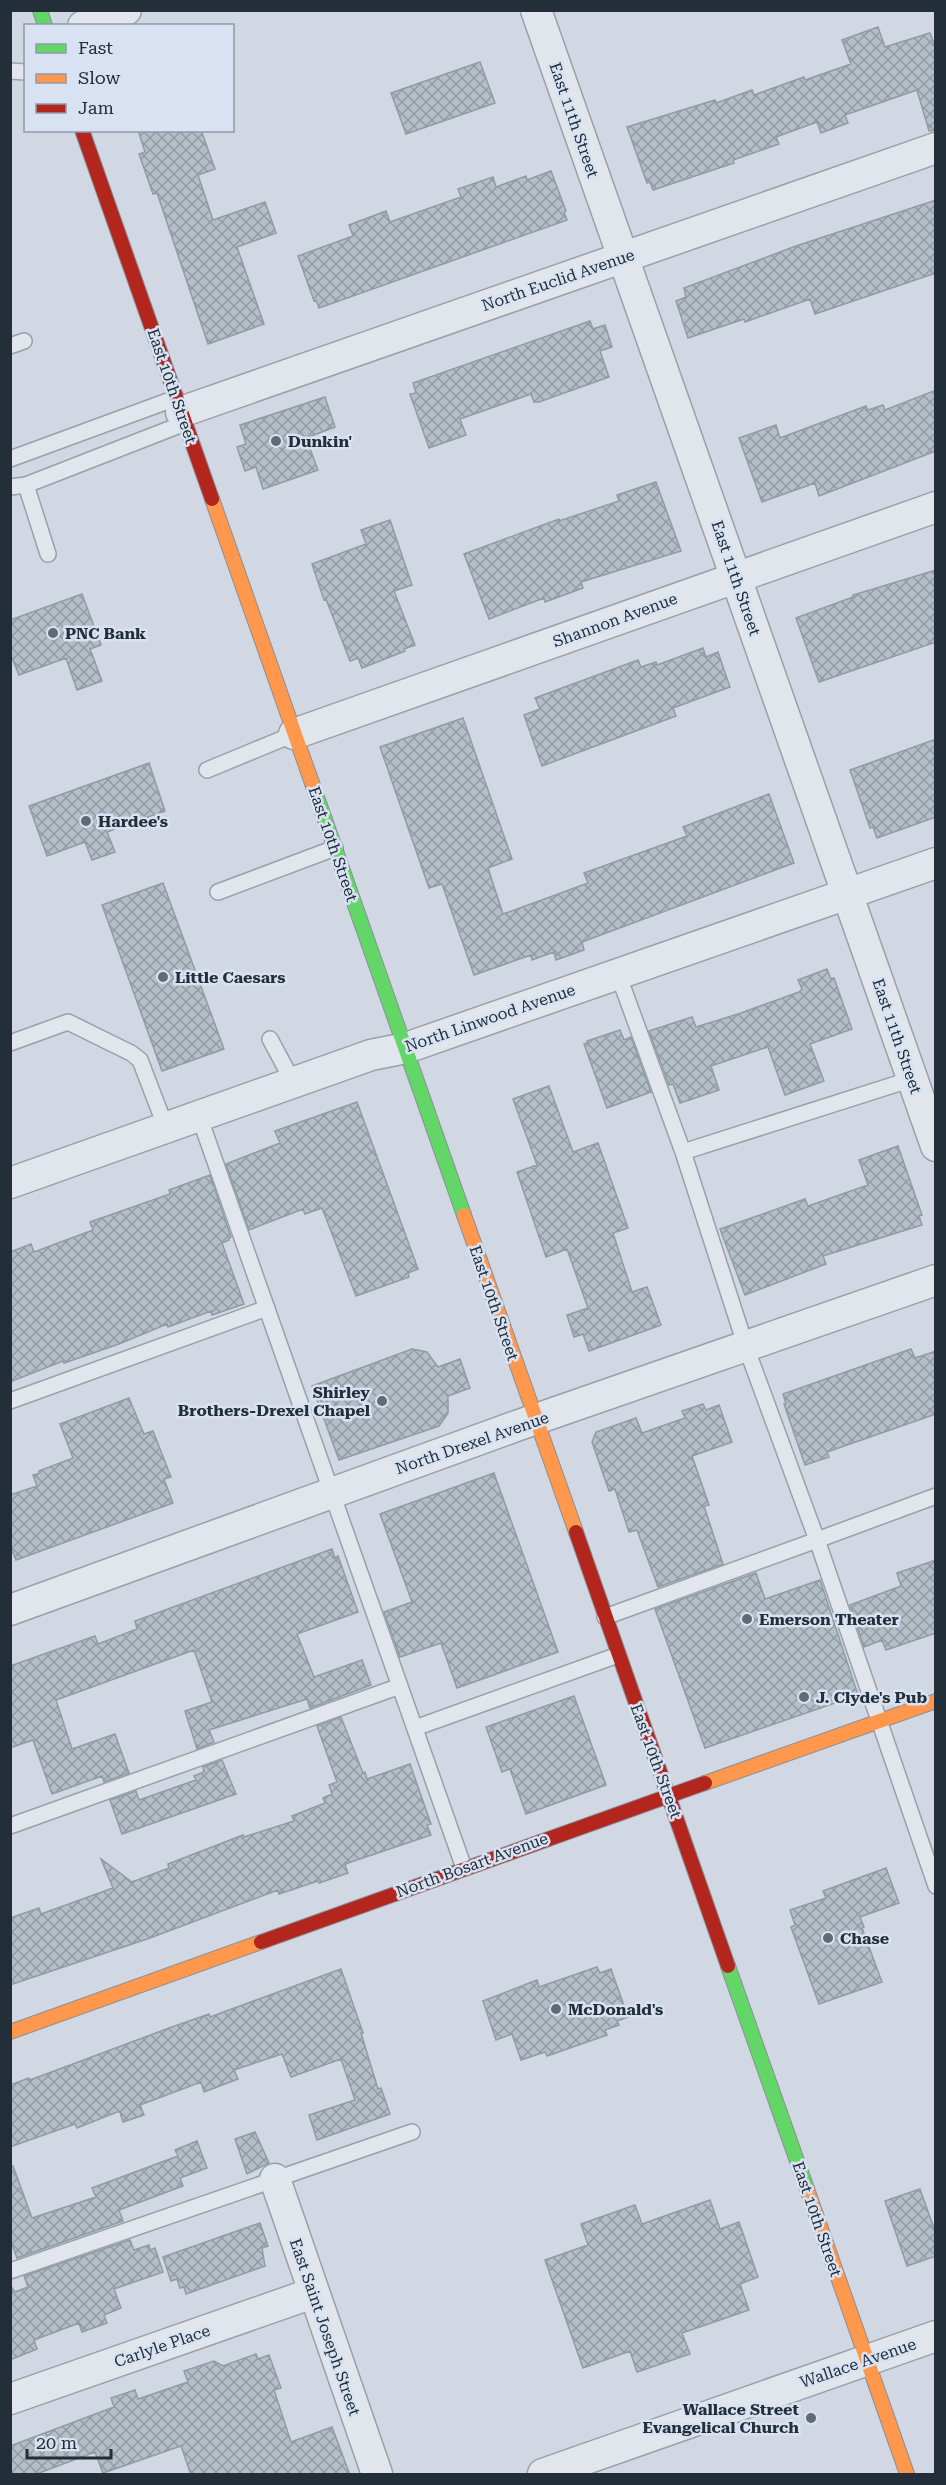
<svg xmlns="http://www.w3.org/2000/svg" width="946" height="2485" viewBox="0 0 946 2485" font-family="'Roboto Serif',serif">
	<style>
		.building { fill: url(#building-cross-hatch); stroke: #909ba3; stroke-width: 1.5 }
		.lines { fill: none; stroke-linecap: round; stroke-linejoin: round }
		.lane-casing { stroke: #9aa0a9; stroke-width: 18 }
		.street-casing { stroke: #9aa0a9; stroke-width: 33 }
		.fast-casing { stroke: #899099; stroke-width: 16 }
		.slow-casing { stroke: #899099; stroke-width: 16 }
		.jam-casing { stroke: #899099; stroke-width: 16 }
		.lane { stroke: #e1e6ec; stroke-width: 15 }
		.street { stroke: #e1e6ec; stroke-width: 30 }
		.fast { stroke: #63d668; stroke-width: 14 }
		.slow { stroke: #ff974d; stroke-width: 14 }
		.jam { stroke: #b3261e; stroke-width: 14 }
		.poi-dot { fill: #606a74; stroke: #d9e2f3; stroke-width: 2 }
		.labels { text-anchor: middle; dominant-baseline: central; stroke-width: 5; stroke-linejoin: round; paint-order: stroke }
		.street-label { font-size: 16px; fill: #222f38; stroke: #d9e2f3 }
		.poi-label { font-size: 16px; font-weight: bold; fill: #222f38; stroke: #d9e2f3; text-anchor: start }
	</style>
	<defs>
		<pattern id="building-cross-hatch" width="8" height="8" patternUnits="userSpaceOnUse" patternTransform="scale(1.5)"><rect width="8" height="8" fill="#b3bec7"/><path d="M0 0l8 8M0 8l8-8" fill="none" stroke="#919ba3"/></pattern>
	</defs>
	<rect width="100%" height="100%" fill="#d2d8e3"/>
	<path class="building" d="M 878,27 L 885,47 L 930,33 L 936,49 L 936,130 L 929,131 L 917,90 L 845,115 L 848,123 L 821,133 L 817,122 L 776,137 L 779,144 L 733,160 L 734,163 L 653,190 L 650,182 L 647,183 L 627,127 L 715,100 L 716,103 L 752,90 L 754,95 L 804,77 L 805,80 L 851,64 L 842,40 Z
		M 480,62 L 495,103 L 406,134 L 391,93 Z
		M 138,130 L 201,130 L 215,169 L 198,175 L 213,220 L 265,202 L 276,233 L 237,247 L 264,324 L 208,344 L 157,193 L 153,194 L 139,154 L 145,152 Z
		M 551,171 L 566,211 L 564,212 L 567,220 L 319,308 L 316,300 L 314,301 L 298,256 L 353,236 L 349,225 L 386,211 L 390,222 L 461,197 L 458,189 L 493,177 L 496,187 L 526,176 L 527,180 Z
		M 936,200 L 936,273 L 815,314 L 810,299 L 745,322 L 744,319 L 688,338 L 676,301 L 686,297 L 684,288 L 796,246 Z
		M 590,321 L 593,329 L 605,325 L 612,347 L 600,351 L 609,377 L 539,402 L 534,402 L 531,394 L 460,419 L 466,435 L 429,448 L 410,394 L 416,393 L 413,383 Z
		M 936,390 L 936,451 L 819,496 L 815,483 L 762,502 L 739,438 L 776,425 L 780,438 L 866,406 L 868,410 L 883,405 L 885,410 Z
		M 325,397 L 335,427 L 306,438 L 318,470 L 263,489 L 256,467 L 245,471 L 237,447 L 246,444 L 240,425 Z
		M 656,482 L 681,551 L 581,582 L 583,588 L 545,602 L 544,598 L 489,619 L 464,554 L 559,519 L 559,521 L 619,501 L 617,495 Z
		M 390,520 L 412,585 L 394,591 L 415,645 L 404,649 L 405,651 L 362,668 L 358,658 L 350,661 L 326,599 L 324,600 L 312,564 L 366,544 L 361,530 Z
		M 936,570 L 936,642 L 819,682 L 796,618 L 853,597 L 853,595 Z
		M 82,594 L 101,645 L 90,649 L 102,681 L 77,690 L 66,658 L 19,675 L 10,653 L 10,620 Z
		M 703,648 L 706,657 L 718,652 L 730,687 L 673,708 L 676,716 L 542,766 L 524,715 L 540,709 L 535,698 L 638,660 L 641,667 L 656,662 L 657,665 Z
		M 463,718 L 512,859 L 488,868 L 503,914 L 588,883 L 584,873 L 687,836 L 683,827 L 769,794 L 794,863 L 582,942 L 584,950 L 556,960 L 554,952 L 532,960 L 531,955 L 474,975 L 442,884 L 429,888 L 380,747 Z
		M 936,739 L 936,817 L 877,838 L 873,827 L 870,828 L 850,770 Z
		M 149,763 L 165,811 L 107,832 L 115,852 L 92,860 L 85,842 L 47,856 L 29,806 Z
		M 163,883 L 224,1049 L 162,1071 L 102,905 Z
		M 827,969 L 831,979 L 834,978 L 852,1029 L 810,1044 L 824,1081 L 785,1095 L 768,1047 L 711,1066 L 719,1090 L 680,1103 L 673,1084 L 669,1085 L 649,1031 L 692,1017 L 696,1027 L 741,1013 L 799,992 L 802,989 L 798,980 Z
		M 620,1030 L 624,1040 L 631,1037 L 651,1092 L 607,1108 L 584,1044 L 587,1043 L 587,1041 Z
		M 549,1086 L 573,1152 L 598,1143 L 628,1228 L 613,1233 L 632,1292 L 647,1287 L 661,1325 L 589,1351 L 583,1334 L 574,1337 L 567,1315 L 588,1308 L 567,1249 L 546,1257 L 517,1172 L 537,1165 L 513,1099 Z
		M 357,1102 L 418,1269 L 408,1273 L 409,1277 L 356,1296 L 322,1208 L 305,1214 L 303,1209 L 249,1230 L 226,1164 L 280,1143 L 275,1131 Z
		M 898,1146 L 922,1215 L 919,1216 L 922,1225 L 823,1256 L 826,1264 L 745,1295 L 720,1229 L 805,1199 L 808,1206 L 868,1185 L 859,1160 Z
		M 210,1175 L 231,1237 L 229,1238 L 229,1240 L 222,1243 L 244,1304 L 212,1315 L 211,1311 L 168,1327 L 167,1324 L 119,1344 L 64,1363 L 63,1361 L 10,1382 L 10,1252 L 31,1244 L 34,1252 L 93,1230 L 90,1222 L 170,1194 L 169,1190 Z
		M 412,1349 L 427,1352 L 438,1367 L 460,1359 L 470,1388 L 448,1396 L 448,1413 L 439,1426 L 339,1460 L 312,1386 Z
		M 911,1349 L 915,1358 L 936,1351 L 936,1414 L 827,1452 L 829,1457 L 805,1465 L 784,1404 L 786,1404 L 783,1394 Z
		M 129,1398 L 144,1434 L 153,1431 L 171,1477 L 164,1479 L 173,1503 L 16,1560 L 10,1545 L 10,1495 L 37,1486 L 33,1475 L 40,1473 L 39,1471 L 73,1458 L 60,1424 Z
		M 703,1404 L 706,1410 L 719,1405 L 732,1442 L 692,1456 L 709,1505 L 704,1506 L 723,1564 L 658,1587 L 637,1530 L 629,1532 L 615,1489 L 609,1491 L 592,1442 L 596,1432 L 636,1418 L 642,1433 L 685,1418 L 682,1411 Z
		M 494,1473 L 558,1652 L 457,1688 L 441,1643 L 400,1657 L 384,1612 L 412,1602 L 380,1514 Z
		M 332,1549 L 335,1558 L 338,1556 L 358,1612 L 297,1634 L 314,1677 L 362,1660 L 371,1685 L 310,1708 L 307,1699 L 209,1730 L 214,1742 L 197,1749 L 185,1711 L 212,1702 L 194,1650 L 56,1700 L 72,1749 L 115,1734 L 129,1773 L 104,1782 L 102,1776 L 52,1794 L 33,1740 L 10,1748 L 10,1666 L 95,1636 L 98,1644 L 137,1629 L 135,1621 Z
		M 936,1560 L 936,1633 L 886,1650 L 882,1640 L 864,1647 L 850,1605 L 901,1586 L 897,1573 Z
		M 756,1573 L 765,1599 L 820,1580 L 858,1695 L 705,1748 L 655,1609 Z
		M 574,1696 L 606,1785 L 526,1814 L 510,1769 L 502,1772 L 486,1727 Z
		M 341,1717 L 363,1773 L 365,1772 L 367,1779 L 410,1764 L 431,1824 L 427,1825 L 431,1835 L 348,1863 L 345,1865 L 348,1873 L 319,1883 L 318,1881 L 279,1894 L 278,1890 L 150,1938 L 10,1985 L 10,1918 L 39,1908 L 41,1914 L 113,1888 L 101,1859 L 132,1882 L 169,1868 L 168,1864 L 243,1835 L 244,1837 L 294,1821 L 292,1816 L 325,1803 L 323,1798 L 332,1794 L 329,1785 L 337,1782 L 317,1726 Z
		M 222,1760 L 236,1794 L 122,1834 L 110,1800 L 136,1791 L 139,1800 L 196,1780 L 194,1776 L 204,1772 L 203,1767 Z
		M 886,1868 L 899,1903 L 860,1917 L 864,1927 L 862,1928 L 882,1982 L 819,2004 L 791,1927 L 795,1925 L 790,1910 L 826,1898 L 823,1891 Z
		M 597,1967 L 600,1973 L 611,1969 L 628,2017 L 617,2021 L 619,2025 L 605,2030 L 607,2035 L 547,2056 L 545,2052 L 521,2060 L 512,2034 L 496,2040 L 483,2001 L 537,1980 L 539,1987 Z
		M 341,1969 L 363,2033 L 361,2033 L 378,2089 L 381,2088 L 390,2114 L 317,2140 L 309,2115 L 355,2100 L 341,2059 L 291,2077 L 282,2054 L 234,2070 L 238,2079 L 204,2092 L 201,2082 L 148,2102 L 140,2105 L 144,2115 L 123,2122 L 120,2112 L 117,2112 L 77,2128 L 75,2124 L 10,2147 L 10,2085 L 29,2078 L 30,2080 L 169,2028 L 209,2014 L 210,2017 Z
		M 255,2132 L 269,2163 L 247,2174 L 235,2139 Z
		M 197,2141 L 207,2168 L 180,2178 L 183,2186 L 119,2210 L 123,2221 L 17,2258 L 10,2239 L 10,2167 L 13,2166 L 32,2218 L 96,2197 L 92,2188 L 178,2156 L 175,2150 Z
		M 920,2189 L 936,2234 L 936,2256 L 907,2266 L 885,2201 Z
		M 710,2200 L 720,2229 L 739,2222 L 758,2277 L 740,2284 L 749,2310 L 682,2333 L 690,2354 L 637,2372 L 630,2351 L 583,2368 L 545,2260 L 588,2245 L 581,2224 L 635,2205 L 642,2224 Z
		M 260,2223 L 268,2246 L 262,2248 L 265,2266 L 186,2294 L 184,2287 L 180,2288 L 177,2279 L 171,2281 L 163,2257 Z
		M 130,2240 L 134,2250 L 149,2245 L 150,2250 L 155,2248 L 163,2272 L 114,2289 L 121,2308 L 104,2315 L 107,2323 L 82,2332 L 79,2323 L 34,2340 L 37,2349 L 10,2360 L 10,2285 L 15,2292 L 28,2287 L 24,2276 Z
		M 256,2354 L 258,2359 L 269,2355 L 281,2388 L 274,2390 L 291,2442 L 332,2427 L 350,2475 L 191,2475 L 181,2446 L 103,2473 L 95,2452 L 34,2475 L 10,2475 L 10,2446 L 114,2407 L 111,2398 L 135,2390 L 138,2399 L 188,2382 L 184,2371 L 214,2361 L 223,2366 Z"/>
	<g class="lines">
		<defs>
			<path id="lane" d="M 10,71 L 26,72
				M 10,346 L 24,341
				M 10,459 L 176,398
				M 26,485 L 48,554
				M 10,487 L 26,485 L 185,423
				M 207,770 L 294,734
				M 218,892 L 335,848
				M 270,1039 L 293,1082
				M 10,1043 L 68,1022 L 131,1053 L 140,1060 L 166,1128
				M 199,1116 L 464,1868
				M 683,1152 L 912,1079
				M 10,1401 L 267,1308
				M 936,1496 L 817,1540 L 936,1886
				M 605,1617 L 817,1540 L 746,1347 L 683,1152 L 618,974
				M 415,1728 L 618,1655
				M 10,1826 L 400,1686
				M 10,2271 L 412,2132"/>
			<path id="street" d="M 536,10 L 936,1146
				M 83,26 L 126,10
				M 181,412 L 936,148
				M 294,734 L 936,507
				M 10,1183 L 371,1055 L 406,1048 L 936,863
				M 10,1610 L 519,1425 L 936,1280
				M 275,2179 L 377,2474
				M 10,2399 L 313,2293
				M 543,2474 L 936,2336"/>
			<path id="fast" d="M 40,10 L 45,26
				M 312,783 L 464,1215
				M 728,1966 L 807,2189"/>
			<path id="slow" d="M 212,499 L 312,783
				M 464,1215 L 576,1532
				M 705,1783 L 936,1701
				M 10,2032 L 261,1942
				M 807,2189 L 907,2474"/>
			<path id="jam" d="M 82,130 L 212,499
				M 576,1532 L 728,1966
				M 261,1942 L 705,1783"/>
		</defs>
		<use href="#lane" class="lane-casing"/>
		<use href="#street" class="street-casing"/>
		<use href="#fast" class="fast-casing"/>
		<use href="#slow" class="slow-casing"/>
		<use href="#jam" class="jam-casing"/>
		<use href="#lane" class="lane"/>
		<use href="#street" class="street"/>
		<use href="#fast" class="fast"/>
		<use href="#slow" class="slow"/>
		<use href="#jam" class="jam"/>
	</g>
	<g class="poi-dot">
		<circle cx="276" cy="441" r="6"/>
		<circle cx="53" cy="633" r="6"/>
		<circle cx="86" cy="821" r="6"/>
		<circle cx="163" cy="977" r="6"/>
		<circle cx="382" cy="1401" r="6"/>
		<circle cx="747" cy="1619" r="6"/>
		<circle cx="804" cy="1697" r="6"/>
		<circle cx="828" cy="1938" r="6"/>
		<circle cx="556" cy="2009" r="6"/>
		<circle cx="811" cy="2418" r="6"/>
	</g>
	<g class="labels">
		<g class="street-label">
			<text transform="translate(574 120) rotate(71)">East 11th Street</text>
			<text transform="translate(558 280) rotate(-19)">North Euclid Avenue</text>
			<text transform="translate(172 386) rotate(71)">East 10th Street</text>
			<text transform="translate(736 578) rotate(71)">East 11th Street</text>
			<text transform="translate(615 620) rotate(-20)">Shannon Avenue</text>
			<text transform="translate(333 844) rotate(71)">East 10th Street</text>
			<text transform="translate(490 1018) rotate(-19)">North Linwood Avenue</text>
			<text transform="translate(897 1036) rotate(71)">East 11th Street</text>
			<text transform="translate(494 1303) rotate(71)">East 10th Street</text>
			<text transform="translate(472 1443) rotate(-19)">North Drexel Avenue</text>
			<text transform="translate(656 1761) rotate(70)">East 10th Street</text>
			<text transform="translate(472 1865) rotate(-20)">North Bosart Avenue</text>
			<text transform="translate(817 2219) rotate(71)">East 10th Street</text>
			<text transform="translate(325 2327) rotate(71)">East Saint Joseph Street</text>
			<text transform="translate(162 2346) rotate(-19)">Carlyle Place</text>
			<text transform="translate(858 2363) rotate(-19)">Wallace Avenue</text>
		</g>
		<g class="poi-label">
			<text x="288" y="441">Dunkin'</text>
			<text x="65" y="633">PNC Bank</text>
			<text x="98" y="821">Hardee's</text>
			<text x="175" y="977">Little Caesars</text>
			<text x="370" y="1392" text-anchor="end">Shirley<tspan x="370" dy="18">Brothers-Drexel Chapel</tspan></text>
			<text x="759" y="1619">Emerson Theater</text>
			<text x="816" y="1697">J. Clyde's Pub</text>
			<text x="840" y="1938">Chase</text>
			<text x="568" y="2009">McDonald's</text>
			<text x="799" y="2409" text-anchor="end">Wallace Street<tspan x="799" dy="18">Evangelical Church</tspan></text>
		</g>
	</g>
	<rect width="946" height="2485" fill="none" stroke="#222f38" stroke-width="24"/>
	<rect x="24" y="24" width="210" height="108" fill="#d9e2f3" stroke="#909aa8" stroke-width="1.5"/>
	<rect x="36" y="44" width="30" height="9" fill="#63d668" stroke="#909aa8" stroke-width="1.5"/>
	<text x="78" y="54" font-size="18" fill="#222f38">Fast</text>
	<rect x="36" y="74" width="30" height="9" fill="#ff974d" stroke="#909aa8" stroke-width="1.5"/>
	<text x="78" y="84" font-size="18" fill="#222f38">Slow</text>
	<rect x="36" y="104" width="30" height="9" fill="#b3261e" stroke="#909aa8" stroke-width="1.5"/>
	<text x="78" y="114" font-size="18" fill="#222f38">Jam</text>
	<path d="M27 2449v9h84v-9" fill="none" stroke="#222f38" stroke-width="3"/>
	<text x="36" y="2449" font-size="18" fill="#222f38" stroke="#d9e2f3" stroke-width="4.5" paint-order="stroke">20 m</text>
</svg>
